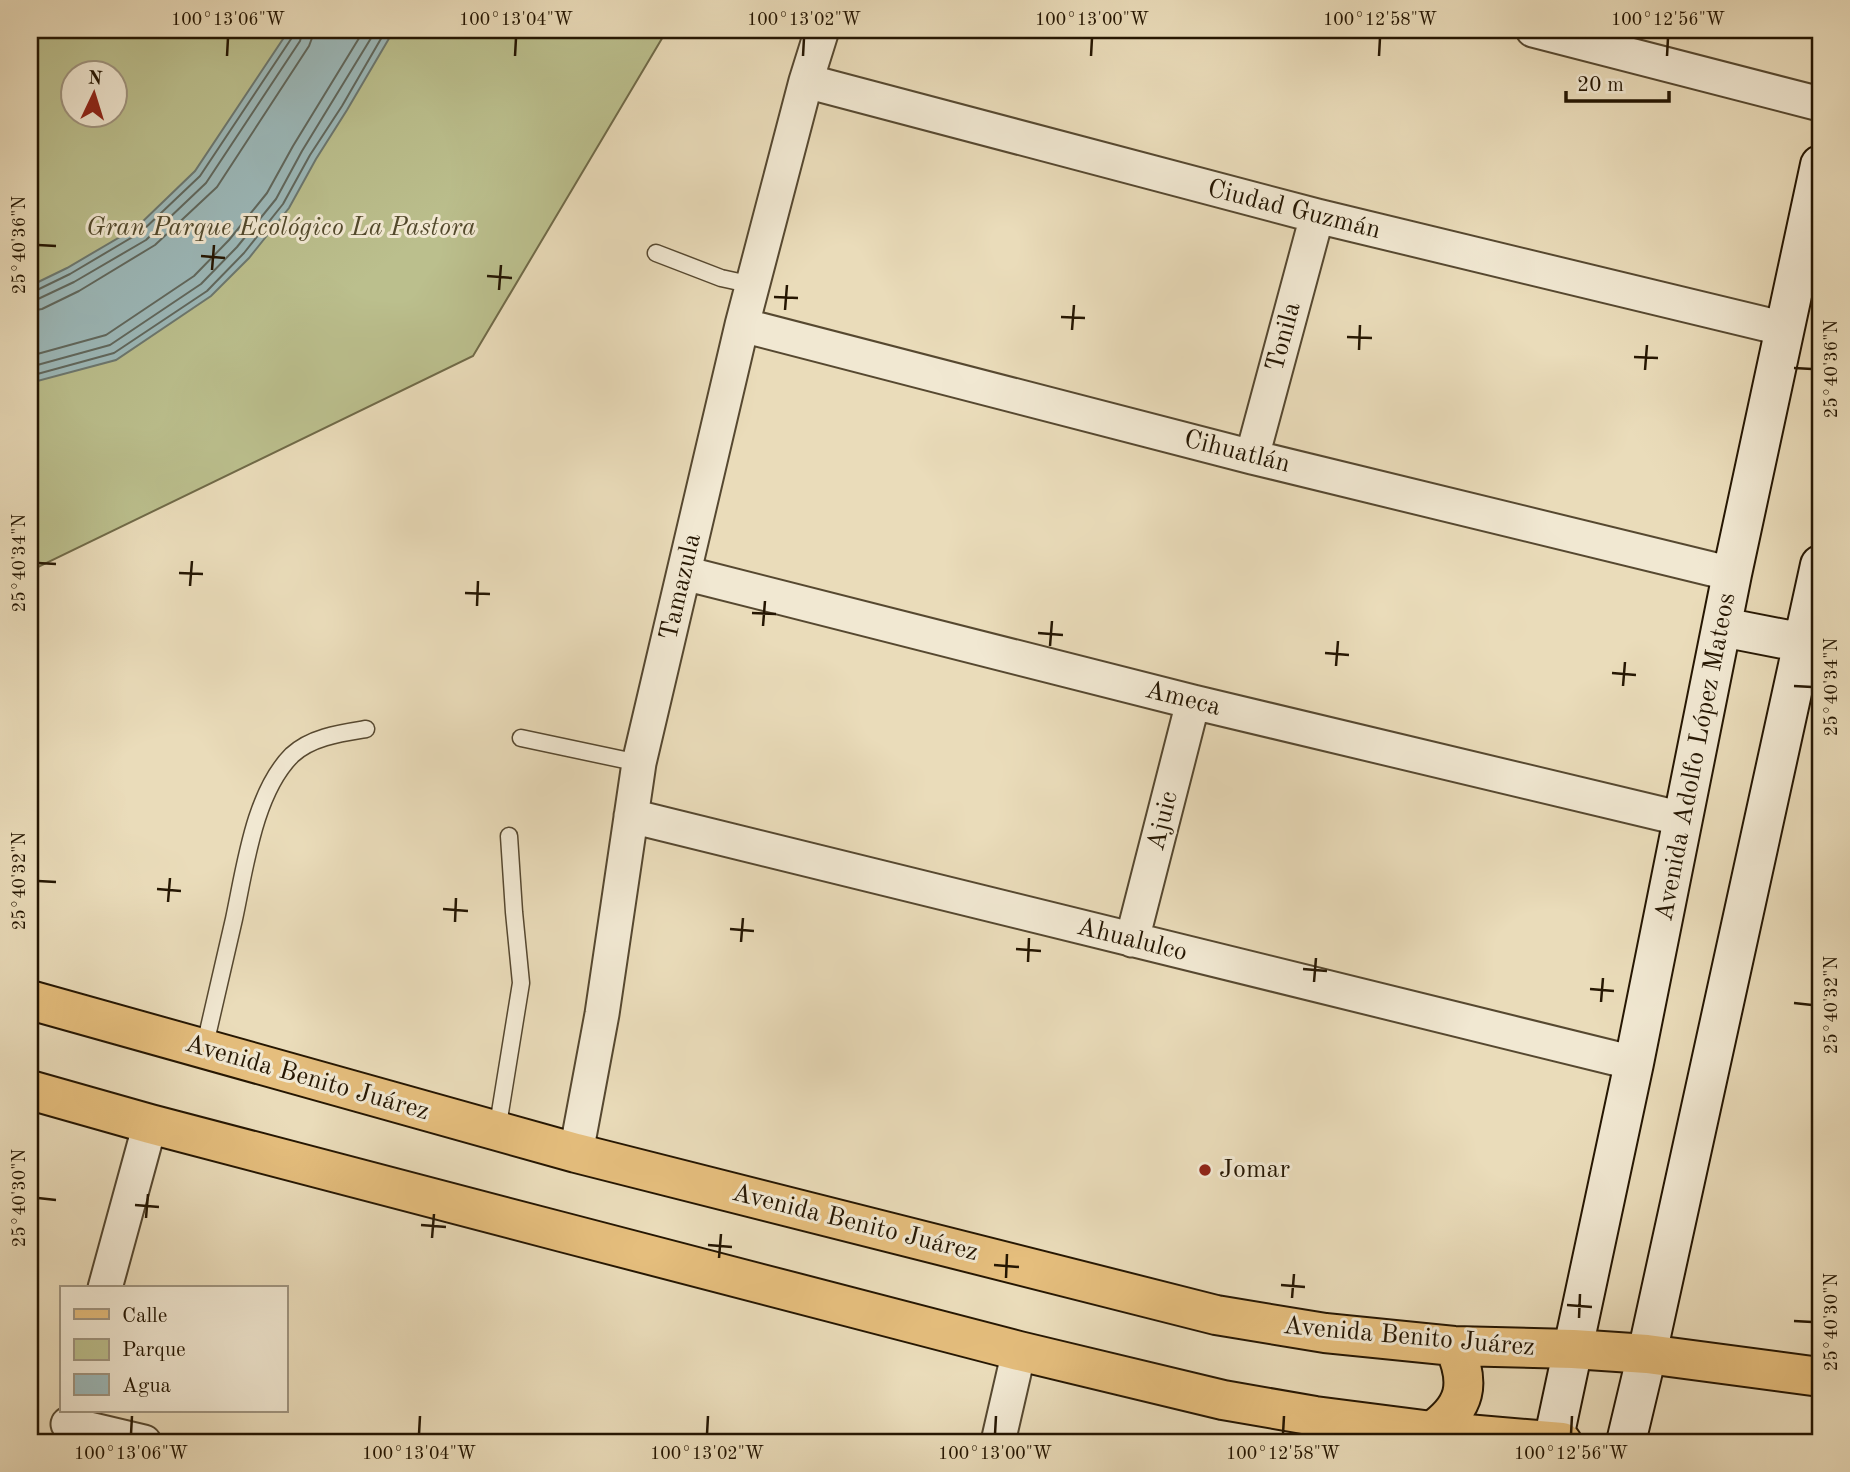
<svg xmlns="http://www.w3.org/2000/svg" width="1850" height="1472" viewBox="0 0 1850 1472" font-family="'Old Standard TT',serif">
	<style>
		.green { fill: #bbbf8d; stroke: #706a48; stroke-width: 2; fill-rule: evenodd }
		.water { fill: #9cb9ba; stroke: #6c7870; stroke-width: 2 }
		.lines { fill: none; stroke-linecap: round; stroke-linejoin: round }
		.shore { stroke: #60685e; stroke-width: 2 }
		.service-casing { stroke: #564830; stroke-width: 19 }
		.minor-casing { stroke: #564830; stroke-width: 37 }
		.secondary-casing { stroke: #251602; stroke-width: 42 }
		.primary-casing { stroke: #251602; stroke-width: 42 }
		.service { stroke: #f1e8d2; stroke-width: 16 }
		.minor { stroke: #f1e8d2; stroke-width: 33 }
		.secondary { stroke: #f1e8d2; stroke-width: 38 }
		.primary { stroke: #e5be7d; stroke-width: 38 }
		.ticks { fill: none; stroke: #251602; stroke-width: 2.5 }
		.poi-dot { fill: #8f2418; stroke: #f1e8d2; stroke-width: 2.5 }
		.labels { text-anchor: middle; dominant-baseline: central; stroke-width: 6; stroke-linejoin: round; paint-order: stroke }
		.street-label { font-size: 26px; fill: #251602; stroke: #f1e8d2 }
		.park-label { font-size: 26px; font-style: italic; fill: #52492c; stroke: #f1e8d2 }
		.poi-label { font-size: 26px; fill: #251602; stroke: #f1e8d2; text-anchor: start }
		.neatline { fill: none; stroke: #251602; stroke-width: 2.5 }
		.ticks-label { font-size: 18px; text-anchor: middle; fill: #251602 }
	</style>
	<rect width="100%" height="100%" fill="#eadcba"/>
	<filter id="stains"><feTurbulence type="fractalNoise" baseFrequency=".00286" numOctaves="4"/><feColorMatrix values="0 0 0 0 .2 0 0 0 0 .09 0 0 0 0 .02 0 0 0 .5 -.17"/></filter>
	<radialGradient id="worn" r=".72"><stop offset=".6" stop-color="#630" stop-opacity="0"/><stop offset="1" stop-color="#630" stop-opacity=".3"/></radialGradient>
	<path class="green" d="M 30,30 L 667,30 L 473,356 L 30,571 ZM 74,74 L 116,74 L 116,116 L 74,116 Z"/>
	<path class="water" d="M 289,30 L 394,30 L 347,110 L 316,159 L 289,208 L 249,258 L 211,296 L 116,360 L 30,383 L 30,286 L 67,268 L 137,227 L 195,171 Z"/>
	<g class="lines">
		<path class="shore" d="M 30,291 L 35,291 L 70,274 L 141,232 L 200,176 L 293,36 L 294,30
			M 30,300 L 38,299 L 74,282 L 146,240 L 206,183 L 300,41 L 303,30
			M 30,311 L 42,309 L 79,291 L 155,245 L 217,187 L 309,46 L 312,38 L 313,30
			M 30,356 L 106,335 L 194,276 L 229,240 L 267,193 L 293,146 L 364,30
			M 30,367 L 110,345 L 201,284 L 237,247 L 276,199 L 302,151 L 376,30
			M 30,376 L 114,353 L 207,291 L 244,253 L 283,204 L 310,155 L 342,106 L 386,30"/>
		<defs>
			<path id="service" d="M 656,253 L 721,278 L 753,285
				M 521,738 L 639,763
				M 204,1049 C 214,1006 224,963 234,919 C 245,868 254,793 292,755 C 311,737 341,733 366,729
				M 497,1131 L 521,983 L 514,912 L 509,836"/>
			<path id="minor" d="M 1533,30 L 1820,104
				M 806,81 L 1317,216 L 1785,329
				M 742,325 L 1252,457 L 1732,574
				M 1252,457 L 1317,216
				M 684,573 L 1193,702 L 1683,819
				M 631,816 L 1634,1063
				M 1132,940 L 1193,702
				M 576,1153 L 602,1014 L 639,763 L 742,325 L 806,81 L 822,30
				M 105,1288 L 150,1124
				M 68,1424 L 144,1442
				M 998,1442 L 1019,1351"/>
			<path id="secondary" d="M 1722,627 L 1804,643
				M 1553,1442 L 1634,1063 L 1732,574 L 1820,165
				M 1626,1442 L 1647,1354 L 1820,565"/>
			<path id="primary" d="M 30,1000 L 576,1153 L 1216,1315 L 1325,1333 L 1454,1346 L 1573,1349 L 1647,1354 L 1820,1377
				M 30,1090 L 150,1124 L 562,1232 L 1019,1351 L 1223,1400 L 1315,1416 L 1432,1431 L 1562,1442
				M 1432,1431 C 1466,1407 1471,1384 1454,1346"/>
		</defs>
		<use href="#service" class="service-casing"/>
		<use href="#minor" class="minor-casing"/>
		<use href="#secondary" class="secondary-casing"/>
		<use href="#primary" class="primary-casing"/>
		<use href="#service" class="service"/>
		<use href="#minor" class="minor"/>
		<use href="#secondary" class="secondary"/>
		<use href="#primary" class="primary"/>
	</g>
	<path class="ticks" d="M 227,56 L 228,38M 515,56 L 516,38M 803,56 L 804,38M 1091,56 L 1092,38M 1379,56 L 1380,38M 1667,56 L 1668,38M 38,245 L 56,246M 201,256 L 225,258M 212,270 L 214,245M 487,276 L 512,278M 499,290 L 501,265M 774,297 L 798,298M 785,310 L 787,285M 1061,317 L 1085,318M 1072,330 L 1074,305M 1347,337 L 1372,338M 1359,350 L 1360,325M 1634,357 L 1658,358M 1794,368 L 1812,369M 1645,370 L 1647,345M 38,563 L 56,564M 179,573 L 203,574M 190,586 L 192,561M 465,593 L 490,594M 477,606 L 478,581M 752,613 L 776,614M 763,626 L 765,601M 1038,633 L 1063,635M 1050,646 L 1052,621M 1325,653 L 1349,655M 1336,666 L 1338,641M 1612,673 L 1636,675M 1623,686 L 1625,662M 1794,686 L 1812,687M 38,881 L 56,882M 157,889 L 181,891M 168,902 L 170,878M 443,909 L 468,911M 455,922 L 456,898M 730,929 L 754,931M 741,942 L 743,918M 1016,949 L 1041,951M 1028,962 L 1029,938M 1303,969 L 1327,971M 1314,982 L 1316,958M 1590,989 L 1614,991M 1601,1002 L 1603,978M 1794,1003 L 1812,1005M 38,1198 L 56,1200M 135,1205 L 159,1207M 146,1218 L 148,1194M 421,1225 L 446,1227M 432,1238 L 434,1214M 708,1245 L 732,1247M 719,1258 L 721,1234M 994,1265 L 1019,1267M 1006,1278 L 1007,1254M 1281,1285 L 1305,1287M 1292,1298 L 1294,1274M 1567,1305 L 1592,1307M 1579,1318 L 1580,1294M 1794,1321 L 1812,1322M 131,1434 L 132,1416M 419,1434 L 420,1416M 707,1434 L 708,1416M 995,1434 L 996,1416M 1283,1434 L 1284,1416M 1571,1434 L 1572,1416"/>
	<circle class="poi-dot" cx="1205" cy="1170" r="7"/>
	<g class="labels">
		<g class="street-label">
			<text transform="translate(1294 210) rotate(14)">Ciudad Guzmán</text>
			<text transform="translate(1284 337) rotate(-75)">Tonila</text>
			<text transform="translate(1237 452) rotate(14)">Cihuatlán</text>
			<text transform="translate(681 587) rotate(-77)">Tamazula</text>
			<text transform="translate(1183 699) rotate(14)">Ameca</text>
			<text transform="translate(1696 757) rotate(-79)">Avenida Adolfo López Mateos</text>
			<text transform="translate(1163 821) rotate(-76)">Ajuic</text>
			<text transform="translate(1132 940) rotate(14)">Ahualulco</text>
			<text transform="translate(307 1078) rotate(16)">Avenida Benito Juárez</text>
			<text transform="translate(855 1223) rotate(14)">Avenida Benito Juárez</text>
			<text transform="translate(1409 1337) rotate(5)">Avenida Benito Juárez</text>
		</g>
		<g class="park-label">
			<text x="281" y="228">Gran Parque Ecológico La Pastora</text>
		</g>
		<g class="poi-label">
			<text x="1219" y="1170">Jomar</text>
		</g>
	</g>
	<rect width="1850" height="1472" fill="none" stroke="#eadcba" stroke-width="77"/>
	<rect x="60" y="1286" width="228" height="126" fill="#f1e8d2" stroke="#9f947f" stroke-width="2"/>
	<rect x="74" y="1309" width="35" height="10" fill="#e5be7d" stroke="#9f947f" stroke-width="2"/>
	<text x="122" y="1322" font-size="21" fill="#251602">Calle</text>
	<rect x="74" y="1339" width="35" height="21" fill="#bbbf8d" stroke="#9f947f" stroke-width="2"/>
	<text x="122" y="1356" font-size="21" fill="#251602">Parque</text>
	<rect x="74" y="1374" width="35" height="21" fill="#9cb9ba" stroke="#9f947f" stroke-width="2"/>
	<text x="122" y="1392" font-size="21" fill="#251602">Agua</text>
	<g transform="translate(94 94) rotate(4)"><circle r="33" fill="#f1e8d2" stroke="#9f947f" stroke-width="2"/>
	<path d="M0-5L12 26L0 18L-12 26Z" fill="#8f2418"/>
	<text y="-10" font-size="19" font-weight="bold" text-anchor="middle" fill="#251602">N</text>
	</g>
	<path d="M1566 91v10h103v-10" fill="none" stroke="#251602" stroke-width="3.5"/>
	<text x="1577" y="91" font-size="21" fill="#251602" stroke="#f1e8d2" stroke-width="5" paint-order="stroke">20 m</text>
	<rect x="38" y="38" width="1774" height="1396" class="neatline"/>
	<g class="ticks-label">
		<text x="228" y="25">100°13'06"W</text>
		<text x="516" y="25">100°13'04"W</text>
		<text x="804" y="25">100°13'02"W</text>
		<text x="1092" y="25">100°13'00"W</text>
		<text x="1380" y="25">100°12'58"W</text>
		<text x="1668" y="25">100°12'56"W</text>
		<text transform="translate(19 245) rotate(-90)" y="6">25°40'36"N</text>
		<text transform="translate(1831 369) rotate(-90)" y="6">25°40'36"N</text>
		<text transform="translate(19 563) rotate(-90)" y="6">25°40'34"N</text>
		<text transform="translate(1831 687) rotate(-90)" y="6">25°40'34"N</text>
		<text transform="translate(19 881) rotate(-90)" y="6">25°40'32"N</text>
		<text transform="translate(1831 1005) rotate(-90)" y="6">25°40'32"N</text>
		<text transform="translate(19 1198) rotate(-90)" y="6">25°40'30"N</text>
		<text transform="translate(1831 1322) rotate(-90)" y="6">25°40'30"N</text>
		<text x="131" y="1459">100°13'06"W</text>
		<text x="419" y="1459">100°13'04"W</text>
		<text x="707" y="1459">100°13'02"W</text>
		<text x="995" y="1459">100°13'00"W</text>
		<text x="1283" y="1459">100°12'58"W</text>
		<text x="1571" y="1459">100°12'56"W</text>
	</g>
	<rect width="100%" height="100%" filter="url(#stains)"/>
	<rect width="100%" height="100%" fill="url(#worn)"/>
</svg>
